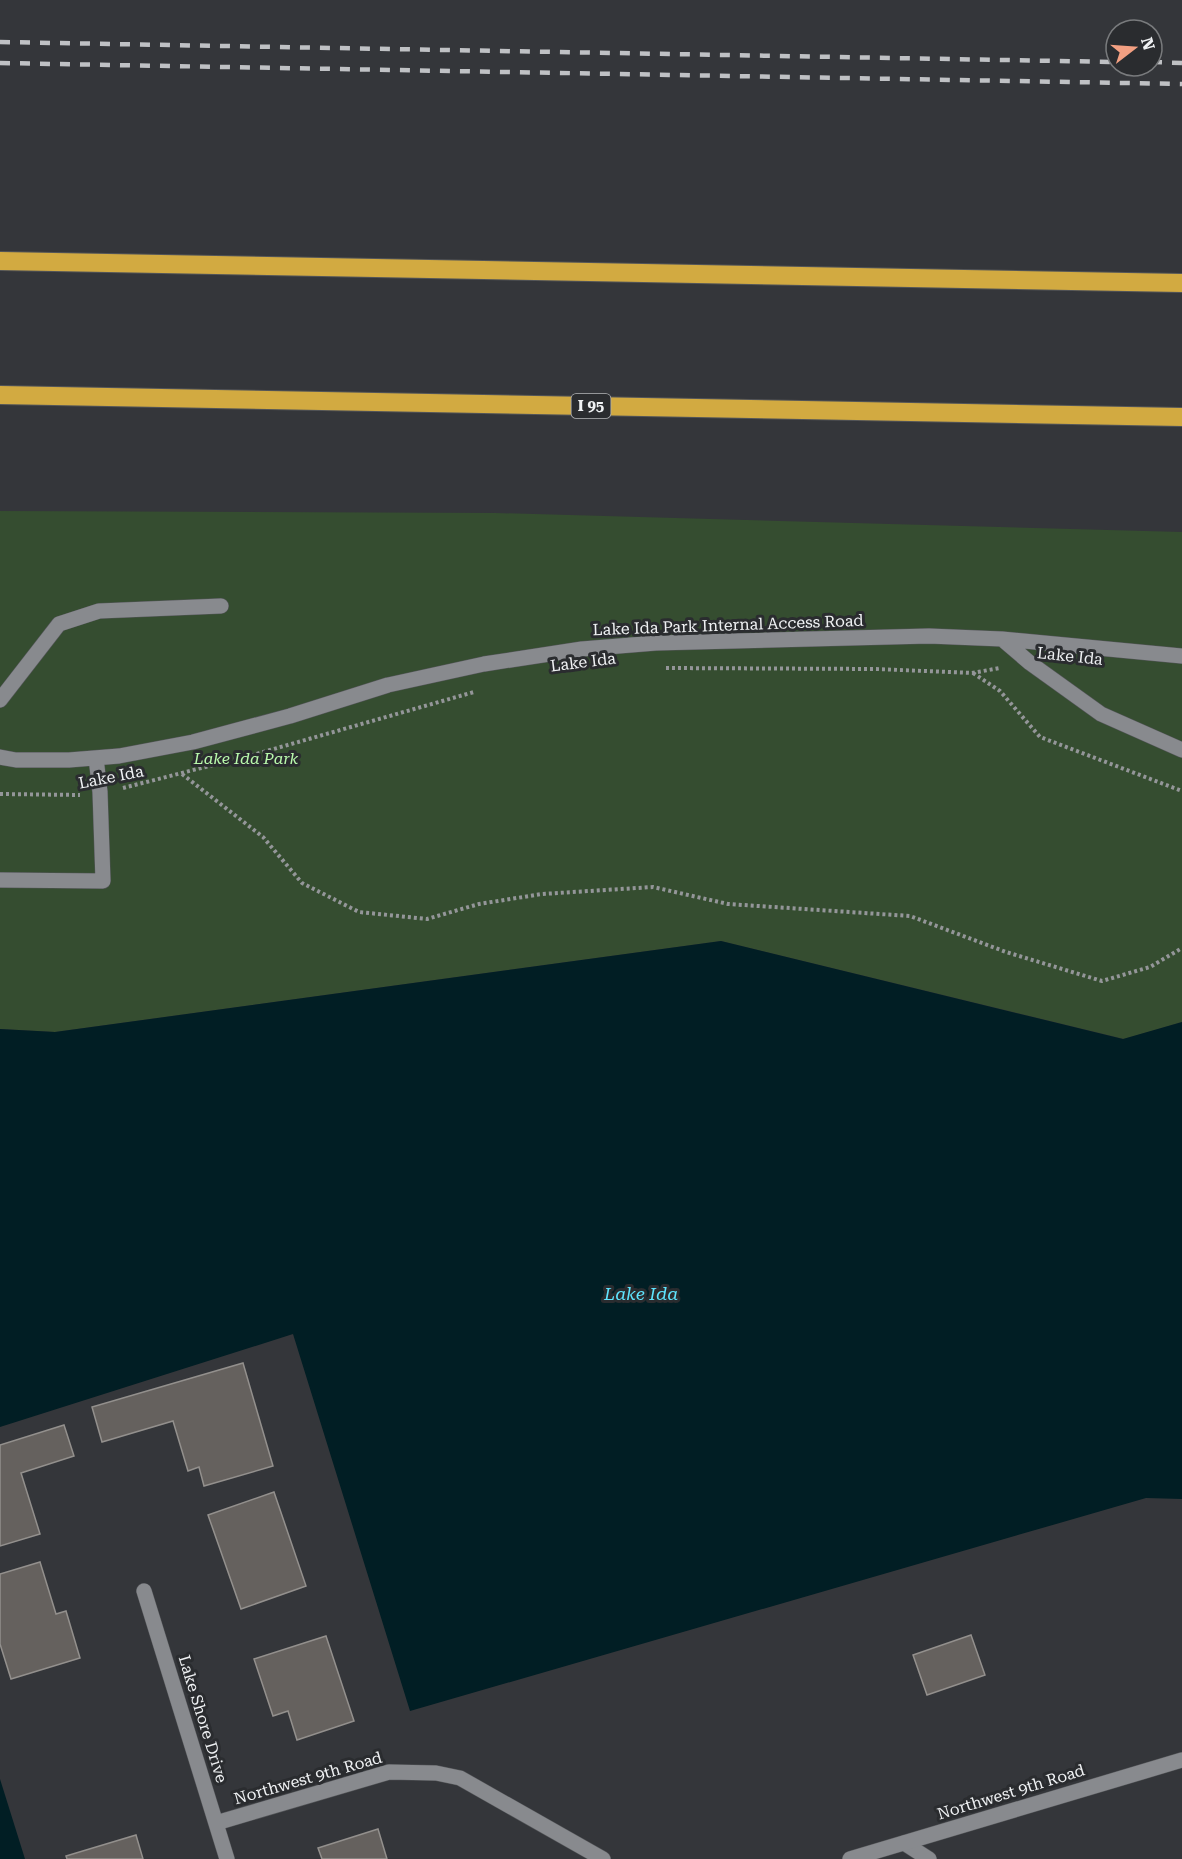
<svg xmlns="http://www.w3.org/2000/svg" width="1182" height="1859" viewBox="0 0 1182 1859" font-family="'Roboto Serif',serif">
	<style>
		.green { fill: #354d30 }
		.water { fill: #011e24 }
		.building { fill: #65615e; stroke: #93908d; stroke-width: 1.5 }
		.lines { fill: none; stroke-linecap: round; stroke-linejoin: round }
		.lane-casing { stroke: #535558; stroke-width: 16 }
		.street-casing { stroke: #535558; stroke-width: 16 }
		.highway-casing { stroke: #535558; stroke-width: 20 }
		.path { stroke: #949699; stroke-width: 4; stroke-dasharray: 3 3; stroke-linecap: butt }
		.lane { stroke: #888a8e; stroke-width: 15 }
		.street { stroke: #888a8e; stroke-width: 15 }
		.highway { stroke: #d2aa41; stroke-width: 18 }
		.rail { stroke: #bfc1c4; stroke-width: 4.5; stroke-dasharray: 10 10; stroke-linecap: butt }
		.labels { text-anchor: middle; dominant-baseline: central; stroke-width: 6; stroke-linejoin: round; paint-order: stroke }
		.shield { fill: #2a2c2f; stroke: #b4b6b8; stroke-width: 1.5 }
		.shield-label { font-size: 15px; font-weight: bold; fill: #eff1f3 }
		.street-label { font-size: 16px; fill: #eff1f3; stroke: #2a2c2f }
		.park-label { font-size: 16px; font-style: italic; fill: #b9f9ac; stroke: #2a2c2f }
		.water-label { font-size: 18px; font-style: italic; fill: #5fe5ff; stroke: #2a2c2f }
	</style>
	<rect width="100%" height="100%" fill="#34363a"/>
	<path class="green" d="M 0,511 L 495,513 L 1182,532 L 1182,1022 L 1124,1039 L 721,941 L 55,1032 L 0,1029 Z"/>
	<path class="water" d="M 721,941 L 1123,1039 L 1182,1022 L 1182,1499 L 1146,1498 L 410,1711 L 293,1334 L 0,1427 L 0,1029 L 55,1032 Z
		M 0,1779 L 25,1859 L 0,1859 Z"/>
	<path class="building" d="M 243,1363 L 273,1466 L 204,1486 L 199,1467 L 188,1471 L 173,1421 L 102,1442 L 92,1407 Z
		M 64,1425 L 74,1456 L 21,1473 L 40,1534 L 0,1546 L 0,1445 Z
		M 274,1492 L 306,1586 L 241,1609 L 208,1515 Z
		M 40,1562 L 56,1614 L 66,1611 L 80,1658 L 11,1679 L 0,1644 L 0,1574 Z
		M 971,1635 L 985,1675 L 927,1695 L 913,1655 Z
		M 326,1636 L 354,1721 L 297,1740 L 288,1711 L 273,1716 L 254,1659 Z
		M 378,1829 L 387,1859 L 322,1859 L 318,1848 Z
		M 136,1835 L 143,1859 L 67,1859 L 66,1856 Z"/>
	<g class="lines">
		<defs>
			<path id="lane" d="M 1002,639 L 1030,663 L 1101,714 L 1182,750
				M 0,700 L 59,624 L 99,611 L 221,606
				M 0,757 L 16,760 L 69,760 L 119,756 L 193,742 L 290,716 L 388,685 L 484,664 L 582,649 L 656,643 L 929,636 L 1002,639 L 1182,656
				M 0,880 L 103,881 L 100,792 L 96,758
				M 904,1843 L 929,1859"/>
			<path id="street" d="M 144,1591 L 227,1859
				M 216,1823 L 389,1772 L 436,1773 L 460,1778 L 603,1859
				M 850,1859 L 1182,1760"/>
			<path id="highway" d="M 0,261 L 1182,283
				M 0,395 L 1182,417"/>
		</defs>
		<use href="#lane" class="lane-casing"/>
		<use href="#street" class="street-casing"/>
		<use href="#highway" class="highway-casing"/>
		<path class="path" d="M 666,668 L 876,669 L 972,673 L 1000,668
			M 973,673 L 1000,691 L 1040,737 L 1182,791
			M 182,774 L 263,837 L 302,883 L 359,912 L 427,919 L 479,904 L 542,894 L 653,887 L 728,904 L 910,916 L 1006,952 L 1102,981 L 1150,967 L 1182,948
			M 123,788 L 256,754 L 474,692
			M 0,794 L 80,795"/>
		<use href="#lane" class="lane"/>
		<use href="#street" class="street"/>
		<use href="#highway" class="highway"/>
		<path class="rail" d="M 0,42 L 1116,62
			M 1152,62 L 1182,63
			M 0,63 L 1182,84"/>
	</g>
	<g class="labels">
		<rect class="shield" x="571.5" y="394" width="39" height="24" rx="4.5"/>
		<g class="shield-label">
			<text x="591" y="406">I 95</text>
		</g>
		<g class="street-label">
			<text transform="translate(728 625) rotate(-2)">Lake Ida Park Internal Access Road</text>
			<text transform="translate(1070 656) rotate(6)">Lake Ida</text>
			<text transform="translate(583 662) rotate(-7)">Lake Ida</text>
			<text transform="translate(111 777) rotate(-11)">Lake Ida</text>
			<text transform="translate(203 1719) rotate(73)">Lake Shore Drive</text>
			<text transform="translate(308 1778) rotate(-16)">Northwest 9th Road</text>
			<text transform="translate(1011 1792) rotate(-17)">Northwest 9th Road</text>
		</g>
		<g class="park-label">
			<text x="246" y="758">Lake Ida Park</text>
		</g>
		<g class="water-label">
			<text x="641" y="1293">Lake Ida</text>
		</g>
	</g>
	<g transform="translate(1134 48) rotate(73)"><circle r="28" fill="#2a2c2f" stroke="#797b7d" stroke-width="1.5"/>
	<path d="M0-4.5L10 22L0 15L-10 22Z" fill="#f3a082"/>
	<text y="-9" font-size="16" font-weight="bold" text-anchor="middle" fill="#eff1f3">N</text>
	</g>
</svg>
